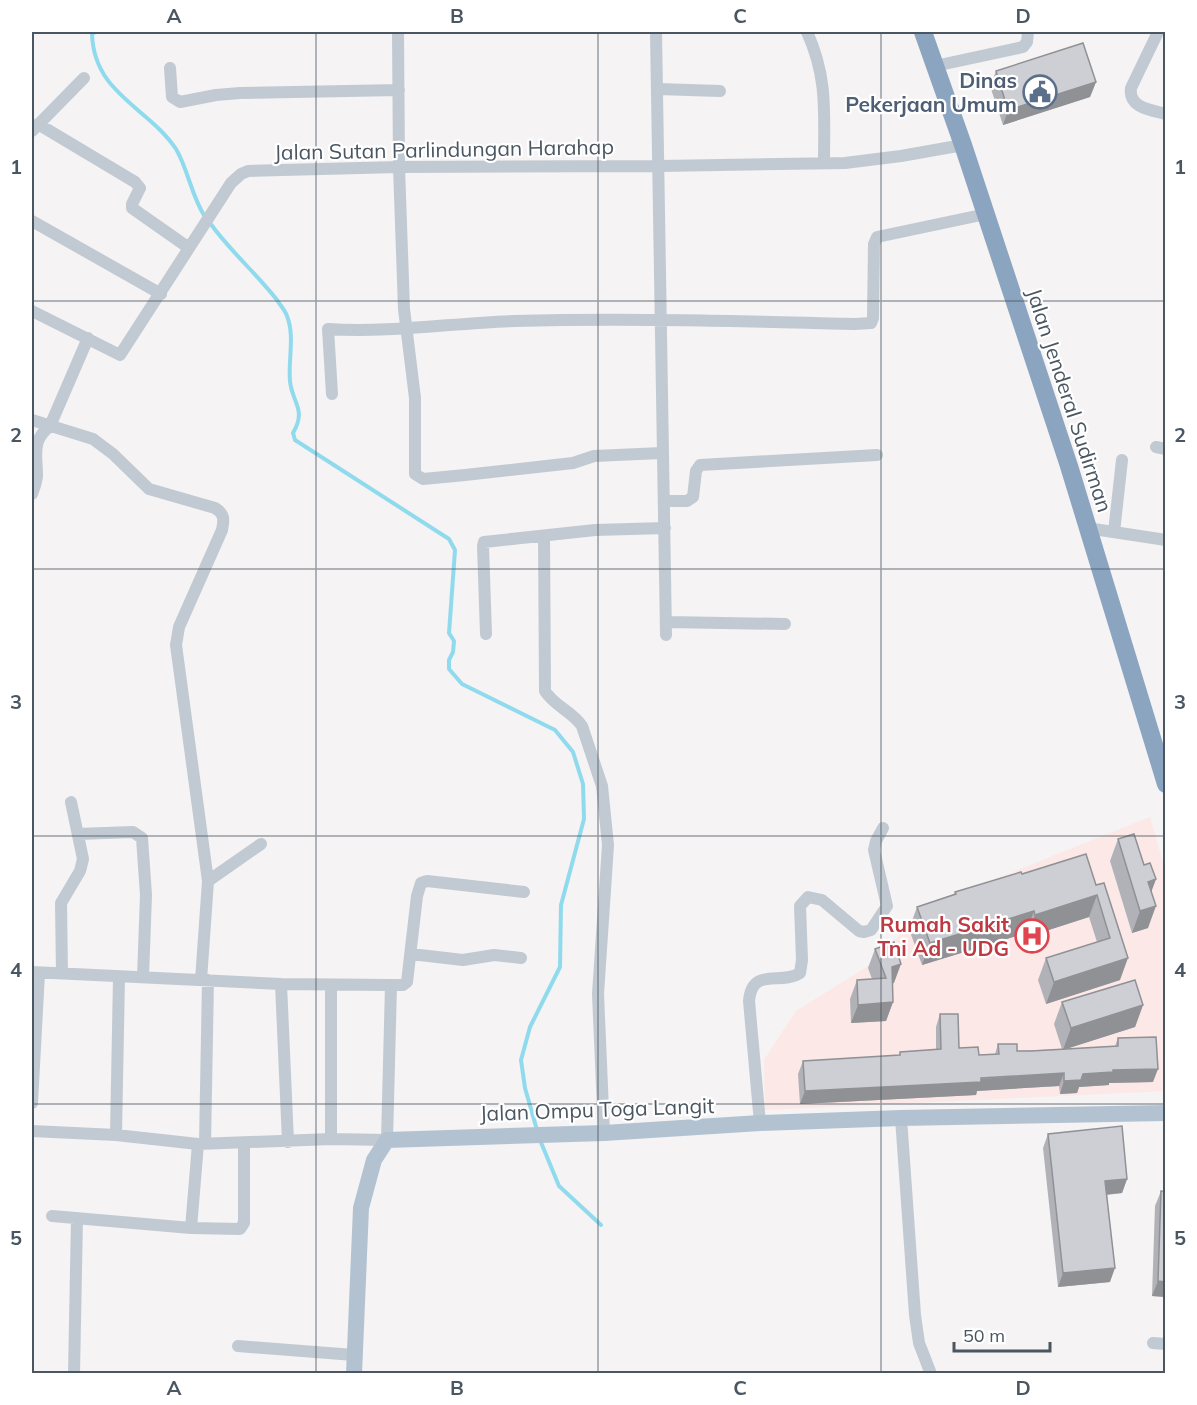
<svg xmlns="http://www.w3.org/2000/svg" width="1197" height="1405" viewBox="0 0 1197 1405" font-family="Mulish,sans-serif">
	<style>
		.medical { fill: #fce8e6 }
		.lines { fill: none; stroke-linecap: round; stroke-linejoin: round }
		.stream { stroke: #90daee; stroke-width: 4 }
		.minor { stroke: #c1cad2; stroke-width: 12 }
		.major { stroke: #b3c2d1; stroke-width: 16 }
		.highway { stroke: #8ba5c1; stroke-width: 18 }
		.wall { fill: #b0b2b7 }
		.shaded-wall { fill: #909195 }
		.building { fill: #cdcfd5; stroke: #909195; stroke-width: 1.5 }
		.grid { fill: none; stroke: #4a5661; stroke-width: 1.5; stroke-opacity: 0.55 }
		.labels { text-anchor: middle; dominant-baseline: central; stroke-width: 4.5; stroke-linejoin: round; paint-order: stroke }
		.service-label { font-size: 21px; font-weight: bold; fill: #4e5e75; stroke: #fff; text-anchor: end }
		.street-label { font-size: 21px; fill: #4a5661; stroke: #fff }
		.health-label { font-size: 21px; font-weight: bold; fill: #be3a42; stroke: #fff; text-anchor: end }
		.neatline { fill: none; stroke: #4a5661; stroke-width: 2 }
		.grid-label { font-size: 20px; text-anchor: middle; font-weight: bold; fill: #4a5661 }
	</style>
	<rect width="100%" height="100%" fill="#f5f3f3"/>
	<path class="medical" d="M 1150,817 L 1165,870 L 1165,1091 L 765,1110 L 764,1060 L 796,1011 L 870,965 L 928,906 Z"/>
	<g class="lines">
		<path class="stream" d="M 95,32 L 92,34 C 94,94 148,107 176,149 C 188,169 191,195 205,217
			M 210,223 C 230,251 256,273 277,300 C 280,305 285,310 287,316 C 295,336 288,360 290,381 C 292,403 307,409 293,433 L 295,440 L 449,539 L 455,550 L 449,633 L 454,641 L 453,652 L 449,660 L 449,669 L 462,684 L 555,730 L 573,752 L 583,784 L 584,819 L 561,905 L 560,967 L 530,1027 L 521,1060 L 525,1088 L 537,1130
			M 540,1140 L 559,1186 L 601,1225"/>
		<path class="minor" d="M 398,32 L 399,167 L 404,309 L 415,398 L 415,474 L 423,479 L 465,475 L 573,463 L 594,456 L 662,453
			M 656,32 L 666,635
			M 807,32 C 828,78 824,113 824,163
			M 1158,32 L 1131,88 C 1128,108 1151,110 1166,114
			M 935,66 L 1023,47 L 1027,42 L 1028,32
			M 170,68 L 172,97 L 180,102 L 216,95 L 240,93 L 399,90
			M 658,89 L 720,91
			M 38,124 L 135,182 L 140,188 L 132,204 L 132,208 L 189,248
			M 32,131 L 84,78
			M 32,221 L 161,294
			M 32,311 L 120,355 L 231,183 L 241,174 L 248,171 L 399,167 L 660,166 L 845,163 L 901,156 L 963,145
			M 332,394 L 328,329 C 390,333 452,323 514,321 C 628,318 742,321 855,324 L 871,323 L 873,318 L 874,244 L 877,237 L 986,214
			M 32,420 L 93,439 L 113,454 L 149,489 L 215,508 C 225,514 224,520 222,530 L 179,627 L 176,645 L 208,881 L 201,980
			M 1156,447 L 1166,449
			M 32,494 C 34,488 37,482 37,475 C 37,455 31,441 50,426 L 88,338
			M 664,501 L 687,501 L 693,497 L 696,471 L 700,465 L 877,455
			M 1087,528 L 1166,540
			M 1114,532 L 1122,460
			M 544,536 L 545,691 C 554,706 572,711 582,726 L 602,786 L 608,845 L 598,994 L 604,1133
			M 667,622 L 785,624
			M 486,634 L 483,546 L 484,542 L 595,530 L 665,528
			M 78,834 L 133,832 L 142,838 L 146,895 L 143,977
			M 208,881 L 261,844
			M 411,954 L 463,960 L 494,955 L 521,958
			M 32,972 L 281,984 L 391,985 L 387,1140 L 331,1139 L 198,1144 L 116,1135 L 32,1131
			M 62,973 L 61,903 L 80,871 L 83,859 L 71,802
			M 281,984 L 288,1142
			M 391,985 L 403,985 L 407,982 L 417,896 L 421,883 L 427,881 L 524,892
			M 32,1103 L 39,973
			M 901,1118 L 915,1315 L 919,1343 L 931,1374
			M 760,1123 L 749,1001 C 752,966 781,986 800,973 L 802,960 L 800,906 L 808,897 L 822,900 L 859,931 L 864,932 L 871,930 L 887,906 L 874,850 L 876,841 L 883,828
			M 116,1135 L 119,977
			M 331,1139 L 331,985
			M 205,1144 L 208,980
			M 52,1216 L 191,1228 L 240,1229 L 244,1223 L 244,1143
			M 191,1228 L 198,1144
			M 1153,1343 L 1166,1344
			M 238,1346 L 354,1355
			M 74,1374 L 77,1218"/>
		<path class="major" d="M 354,1374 L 361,1208 L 374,1160 L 387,1140 L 604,1133 L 760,1123 L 901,1118 L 1166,1113"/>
		<path class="highway" d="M 923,32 L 963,145 L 1069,466 L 1166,784"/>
	</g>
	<path class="wall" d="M 996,71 L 1096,82 L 1090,97 L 1003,125 L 990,86 Z
		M 1118,839 L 1144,865 L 1156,879 L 1151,891 L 1148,928 L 1132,933 L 1110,861 Z
		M 1022,874 L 1096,885 L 1104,883 L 1120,980 L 1046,1004 L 1038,980 L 1046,958 L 1097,942 L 1089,917 L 1027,937 L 1026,933 L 922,965 L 909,929 L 917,907 L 954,894 L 955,892 Z
		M 875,949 L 894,983 L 892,983 L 893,1002 L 886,1021 L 851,1023 L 850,999 L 857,980 L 872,979 L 868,968 Z
		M 1062,1002 L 1143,1005 L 1135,1027 L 1065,1049 L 1115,1046 L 1118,1038 L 1153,1082 L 1109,1083 L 1109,1085 L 1079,1087 L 1077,1093 L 1060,1094 L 1059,1086 L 977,1091 L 976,1095 L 800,1104 L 798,1074 L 803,1061 L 899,1055 L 900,1052 L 936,1050 L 936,1027 L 940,1014 L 959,1048 L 979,1055 L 995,1054 L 998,1044 L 1017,1051 L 1062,1049 L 1054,1024 Z
		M 1048,1134 L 1127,1179 L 1122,1193 L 1107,1195 L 1110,1282 L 1058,1287 L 1043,1148 Z
		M 1161,1191 L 1166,1297 L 1152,1296 L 1155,1206 Z"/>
	<path class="shaded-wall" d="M 1096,82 L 1090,97 L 1003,125 L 1008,110 Z
		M 1156,879 L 1148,901 L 1148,882 Z
		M 1097,895 L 1089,917 L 1027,937 L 1035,915 Z
		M 1156,906 L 1148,928 L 1132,933 L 1140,911 Z
		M 1034,911 L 1026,933 L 922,965 L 930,943 Z
		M 1128,958 L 1120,980 L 1046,1004 L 1054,982 Z
		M 901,964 L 894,983 L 885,986 L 892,967 Z
		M 893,1002 L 886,1021 L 851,1023 L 858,1005 Z
		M 1143,1005 L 1135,1027 L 1063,1050 L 1071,1028 Z
		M 1158,1069 L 1153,1082 L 1109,1083 L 1109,1085 L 1079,1087 L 1077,1093 L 1060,1094 L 1064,1081 L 1083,1074 L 1113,1070 Z
		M 1064,1073 L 1059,1086 L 977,1091 L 976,1095 L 800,1104 L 805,1091 Z
		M 1127,1179 L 1122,1193 L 1100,1195 L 1105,1181 Z
		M 1115,1268 L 1110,1282 L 1058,1287 L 1063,1273 Z
		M 1158,1281 L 1166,1282 L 1166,1297 L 1152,1296 Z"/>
	<path class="building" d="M 1083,43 L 1096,82 L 1008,110 L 996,71 Z
		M 1134,834 L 1144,865 L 1150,863 L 1156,879 L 1148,882 L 1156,906 L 1140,911 L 1118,839 Z
		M 1086,854 L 1096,885 L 1104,883 L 1128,958 L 1054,982 L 1046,958 L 1110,938 L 1097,895 L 1035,915 L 1034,911 L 930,943 L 917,907 L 956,894 L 955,892 L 1021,872 L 1022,874 Z
		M 894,942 L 901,964 L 892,967 L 893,1002 L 858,1005 L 857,980 L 886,978 L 875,949 Z
		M 1135,980 L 1143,1005 L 1071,1028 L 1062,1002 Z
		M 940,1014 L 958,1014 L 959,1048 L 978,1047 L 979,1055 L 999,1054 L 998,1044 L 1017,1044 L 1017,1051 L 1031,1051 L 1118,1046 L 1118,1038 L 1156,1037 L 1158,1069 L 1113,1070 L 1113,1072 L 1083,1074 L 1081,1080 L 1064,1081 L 1064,1073 L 981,1078 L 981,1082 L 805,1091 L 803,1061 L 900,1055 L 900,1052 L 941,1049 Z
		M 1122,1126 L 1127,1179 L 1105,1181 L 1115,1268 L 1063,1273 L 1048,1134 Z
		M 1161,1191 L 1166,1192 L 1166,1282 L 1158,1281 Z"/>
	<path class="grid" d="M 316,32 L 316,1374M 598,32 L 598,1374M 881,32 L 881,1374M 32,301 L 1166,301M 32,569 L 1166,569M 32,836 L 1166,836M 32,1104 L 1166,1104"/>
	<defs>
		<symbol id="civic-ring" viewBox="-11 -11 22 22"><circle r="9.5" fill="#fff" stroke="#5c6f8a" stroke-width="1.5"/><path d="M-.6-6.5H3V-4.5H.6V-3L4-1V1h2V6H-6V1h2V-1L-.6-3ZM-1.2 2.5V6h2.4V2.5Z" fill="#5c6f8a"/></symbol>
		<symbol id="hospital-ring" viewBox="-11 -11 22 22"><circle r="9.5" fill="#fff" stroke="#e0444e" stroke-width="1.5"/><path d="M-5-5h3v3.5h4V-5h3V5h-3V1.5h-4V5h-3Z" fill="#e0444e"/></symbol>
	</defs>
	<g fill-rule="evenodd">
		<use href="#civic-ring" x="1021" y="73" width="38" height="38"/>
		<use href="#hospital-ring" x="1013" y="917" width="38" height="38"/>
	</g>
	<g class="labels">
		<g class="service-label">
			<text x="1017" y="80">Dinas<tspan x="1017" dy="24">Pekerjaan Umum</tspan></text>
		</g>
		<g class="street-label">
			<text transform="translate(444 149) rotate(-1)">Jalan Sutan Parlindungan Harahap</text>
			<text transform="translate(1070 400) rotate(72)">Jalan Jenderal Sudirman</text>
			<text transform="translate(597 1109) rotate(-2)">Jalan Ompu Toga Langit</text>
		</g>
		<g class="health-label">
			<text x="1009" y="924">Rumah Sakit<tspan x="1009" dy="24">Tni Ad - UDG</tspan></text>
		</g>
	</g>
	<rect width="1197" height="1405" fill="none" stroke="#ffffff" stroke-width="66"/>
	<path d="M954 1342v9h96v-9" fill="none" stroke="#4a5661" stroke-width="3"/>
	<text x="963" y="1342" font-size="18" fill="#4a5661" stroke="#ffffff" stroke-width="4.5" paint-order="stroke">50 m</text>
	<rect x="33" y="33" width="1131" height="1339" class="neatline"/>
	<g class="grid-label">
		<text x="174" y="23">A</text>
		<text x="457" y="23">B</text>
		<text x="740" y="23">C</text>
		<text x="1023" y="23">D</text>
		<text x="16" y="174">1</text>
		<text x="1180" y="174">1</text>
		<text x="16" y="442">2</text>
		<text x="1180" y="442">2</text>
		<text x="16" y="709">3</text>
		<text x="1180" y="709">3</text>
		<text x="16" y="977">4</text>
		<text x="1180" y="977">4</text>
		<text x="16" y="1245">5</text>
		<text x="1180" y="1245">5</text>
		<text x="174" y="1395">A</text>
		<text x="457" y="1395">B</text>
		<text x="740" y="1395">C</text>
		<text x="1023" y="1395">D</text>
	</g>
</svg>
